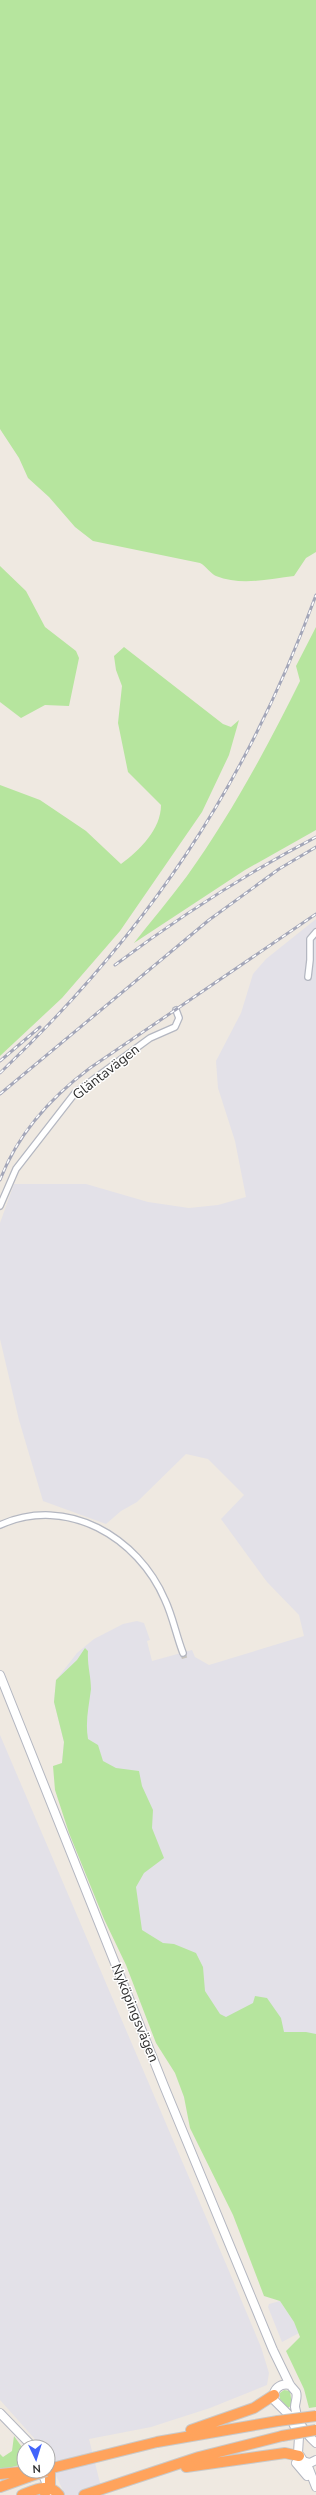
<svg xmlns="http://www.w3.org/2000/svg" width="316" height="2495" viewBox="0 0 316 2495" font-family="'Nunito Sans',sans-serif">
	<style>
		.industrial { fill: #e3e1e8 }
		.green { fill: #b6e59e }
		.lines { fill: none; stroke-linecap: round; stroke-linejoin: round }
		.street-tunnel { stroke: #c8c4bd; stroke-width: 5.5; stroke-dasharray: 5.5 3; stroke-linecap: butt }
		.street-casing { stroke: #b4b7c1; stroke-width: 8 }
		.secondary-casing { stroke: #b4b7c1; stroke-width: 10 }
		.highway-casing { stroke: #c9c9c9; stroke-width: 12 }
		.street { stroke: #fff; stroke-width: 5.5 }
		.secondary { stroke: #fff; stroke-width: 8 }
		.highway { stroke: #ffa35c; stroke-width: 10 }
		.rail-casing { stroke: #a3a6b8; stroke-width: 3 }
		.rail { stroke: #fff; stroke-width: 1.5; stroke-dasharray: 4.5; stroke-linecap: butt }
		.highway-bridge-casing { stroke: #c9c9c9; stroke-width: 12; stroke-linecap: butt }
		.highway-bridge { stroke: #ffa35c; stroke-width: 10 }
		.labels { text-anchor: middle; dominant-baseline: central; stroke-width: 3; stroke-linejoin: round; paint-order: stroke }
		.street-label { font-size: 14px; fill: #2e2e2e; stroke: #fff }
	</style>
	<rect width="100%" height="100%" fill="#efe9e1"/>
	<path class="industrial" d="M 316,919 L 316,2053 L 215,2034 L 144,1944 L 62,1763 L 64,1742 L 54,1702 L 56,1680 L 77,1653 L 94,1639 L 123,1624 L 137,1621 L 144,1623 L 150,1640 L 147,1641 L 152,1661 L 192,1650 L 195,1657 L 209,1665 L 304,1636 L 299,1615 L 267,1582 L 221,1519 L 244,1495 L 208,1459 L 186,1454 L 137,1502 L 121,1511 L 106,1524 L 43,1501 L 19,1420 L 0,1339 L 0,1223 L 14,1184 L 86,1184 L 148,1202 L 189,1208 L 218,1205 L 246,1197 L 235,1141 L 218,1088 L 216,1061 L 241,1013 L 253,974 L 266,959 Z
		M 0,1735 L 229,2271 L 261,2347 L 269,2373 L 267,2385 L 210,2408 L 151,2427 L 89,2439 L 103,2495 L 65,2495 L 48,2458 L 48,2447 L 42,2447 L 0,2400 Z
		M 280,2301 L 294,2322 L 299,2333 L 282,2342 L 268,2307 L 269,2304 Z"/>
	<path class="green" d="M 0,0 L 316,0 L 316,552 L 306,558 L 294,576 C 269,579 241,586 216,576 C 211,574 206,566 200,563 L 93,541 L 75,527 L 49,497 L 28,478 L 19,458 L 0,429 Z
		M 0,566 L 26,591 L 45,627 L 76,651 L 79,658 L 69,706 L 45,705 L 21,718 L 0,702 Z
		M 316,627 L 316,830 L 245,870 L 134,943 C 151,921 170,899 187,876 C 230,816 267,748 300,681 L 296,666 Z
		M 124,647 L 223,724 L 231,727 L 239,720 L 229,755 L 202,812 L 120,931 L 62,998 L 0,1056 L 0,785 L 40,800 L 86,831 L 121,864 C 140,850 161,829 161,805 L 128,772 L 118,723 L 122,686 L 116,670 L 114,656 Z
		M 85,1648 L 88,1651 C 87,1664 91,1677 91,1689 C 89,1706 85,1721 88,1739 L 98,1745 L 103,1761 L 116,1768 L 139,1771 L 142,1786 L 153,1810 L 152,1828 L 164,1858 L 144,1873 L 136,1887 L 142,1930 L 163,1943 L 174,1944 L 196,1953 L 203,1967 L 205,1991 L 220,2014 L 226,2017 L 253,2003 L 255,1996 L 267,1998 L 281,2018 L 284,2032 L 306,2032 L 316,2034 L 316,2407 L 309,2408 L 304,2389 L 286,2351 L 300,2337 L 294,2322 L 280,2301 L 264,2296 L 233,2215 L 190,2128 L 184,2097 L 175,2073 L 156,2043 L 126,1965 L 104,1919 L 69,1833 L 55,1790 L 53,1766 L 62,1763 L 64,1742 L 54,1702 L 56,1680 L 77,1660 Z
		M 284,2390 L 290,2391 L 292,2405 L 288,2408 L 280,2399 L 280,2393 Z
		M 14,2436 L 24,2450 L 24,2464 L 0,2470 L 0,2454 L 3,2457 L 12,2451 Z"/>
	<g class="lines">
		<path class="street-tunnel" d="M 183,1653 L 185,1660"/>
		<defs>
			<path id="street" d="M 308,977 L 310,960 L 310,939 L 316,932
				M 0,1206 L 16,1169 L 75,1093 L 150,1038 L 175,1027 L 179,1018 L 176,1010
				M 0,1525 C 67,1495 138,1537 165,1600 C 173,1617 176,1635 183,1653"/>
			<path id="secondary" d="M 0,1675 L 164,2086 L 273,2350 L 290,2385 L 296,2392 C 298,2397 295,2402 295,2407 C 297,2422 306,2434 316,2443
				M 290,2385 C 280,2383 272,2389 274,2400 L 290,2416 L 299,2437 L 298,2453 L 309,2469 L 316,2487
				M 0,2413 L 33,2447
				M 303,2461 L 310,2463 L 316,2460
				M 296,2463 L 307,2476
				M 41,2471 L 52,2495"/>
			<path id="highway" d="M 191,2430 L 254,2408 L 274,2395
				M 186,2467 L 285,2453 L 299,2456
				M 48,2469 L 157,2442 L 278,2421
				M 0,2474 L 30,2471
				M 0,2487 L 28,2477
				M 45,2493 L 50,2485 L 50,2473
				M 22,2495 C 35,2490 49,2482 59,2495
				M 84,2495 L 199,2457 L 282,2436"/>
		</defs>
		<use href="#street" class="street-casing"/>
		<use href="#secondary" class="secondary-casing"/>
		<use href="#highway" class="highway-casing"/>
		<use href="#street" class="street"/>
		<use href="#secondary" class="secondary"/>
		<use href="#highway" class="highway"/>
		<defs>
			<path id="rail" d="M 115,965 C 179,917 245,874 316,837
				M 0,1061 L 40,1027
				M 0,1073 C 147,933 246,786 316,595
				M 0,1094 L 209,920 L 279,869 L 316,847
				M 0,1180 C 18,1133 50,1098 90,1068 L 316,914"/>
		</defs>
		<use href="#rail" class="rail-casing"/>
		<use href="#rail" class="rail"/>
		<defs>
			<path id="highway-bridge" d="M 278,2421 L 316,2416
				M 282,2436 L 316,2430
				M 28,2477 L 46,2471"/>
		</defs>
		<use href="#highway-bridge" class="highway-bridge-casing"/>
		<use href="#highway-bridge" class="highway-bridge"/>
	</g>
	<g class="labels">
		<g class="street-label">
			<text transform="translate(106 1072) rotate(-38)">Gläntavägen</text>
			<text transform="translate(135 2013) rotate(68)">Nyköpingsvägen</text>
		</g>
	</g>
	<g transform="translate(36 2459) rotate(176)"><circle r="19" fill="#ffffff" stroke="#ababab"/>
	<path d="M0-3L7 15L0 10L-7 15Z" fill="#4264fb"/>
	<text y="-6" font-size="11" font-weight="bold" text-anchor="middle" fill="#2e2e2e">N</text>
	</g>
</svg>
